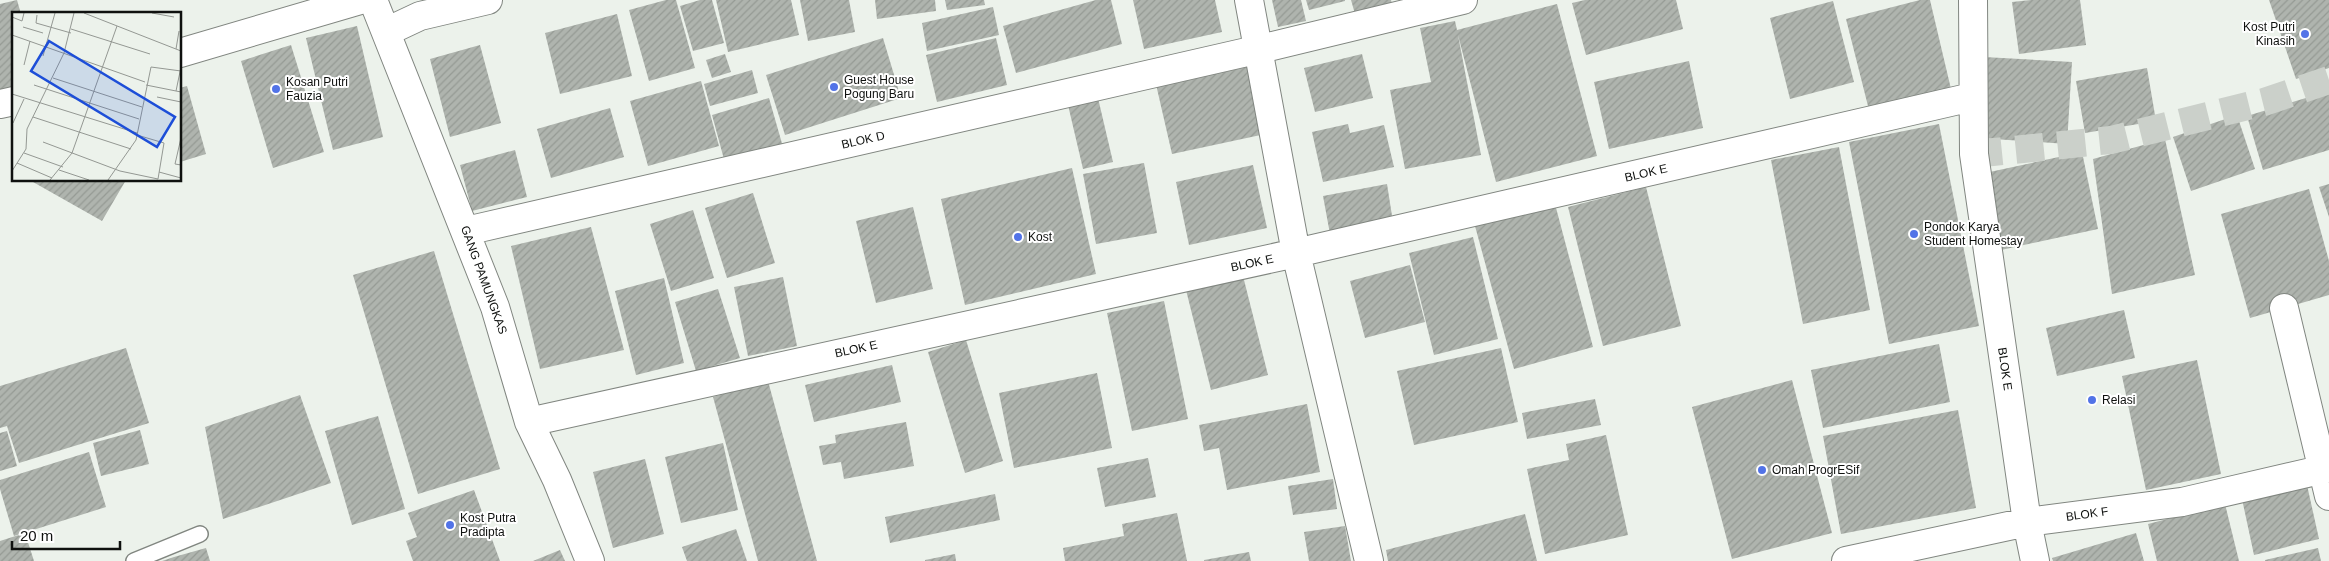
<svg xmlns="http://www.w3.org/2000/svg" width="2329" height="561" viewBox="0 0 2329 561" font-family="Helvetica,sans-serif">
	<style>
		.building { fill: url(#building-hatch) }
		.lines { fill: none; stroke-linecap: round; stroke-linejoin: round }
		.minor-tunnel { stroke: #cbd0ca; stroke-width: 28; stroke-dasharray: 28 14; stroke-linecap: butt }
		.service-casing { stroke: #818680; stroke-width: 18 }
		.minor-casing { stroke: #818680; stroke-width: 30 }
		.service { stroke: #fff; stroke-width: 15 }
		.minor { stroke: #fff; stroke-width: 28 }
		.poi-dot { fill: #5273e7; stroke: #fff; stroke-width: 2 }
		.labels { text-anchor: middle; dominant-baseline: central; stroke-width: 4; stroke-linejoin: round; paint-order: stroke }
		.poi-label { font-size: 12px; fill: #0f110f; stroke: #fff; text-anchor: start }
		.street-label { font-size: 12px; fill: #0f110f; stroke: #fff }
		.inset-road { fill: none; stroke: #949893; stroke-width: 1 }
		.view { fill: #1d4ed8; fill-opacity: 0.15; stroke: #1d4ed8; stroke-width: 2.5 }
		.inset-edge { fill: none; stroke: #0f110f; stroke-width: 2.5 }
	</style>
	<defs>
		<pattern id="building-hatch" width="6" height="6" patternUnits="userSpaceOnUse" patternTransform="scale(1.25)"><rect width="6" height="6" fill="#afb4ae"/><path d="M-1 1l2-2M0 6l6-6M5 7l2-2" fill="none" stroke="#959a94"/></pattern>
	</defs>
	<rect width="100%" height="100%" fill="#ecf2eb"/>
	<path class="building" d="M 17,0 L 21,14 L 14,14 L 14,91 L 0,95 L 0,4 Z
		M 666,0 L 676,0 L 695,68 L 649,81 L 629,10 Z
		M 700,0 L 712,0 L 724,43 L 693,51 L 680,6 Z
		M 716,0 L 791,0 L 799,35 L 728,52 Z
		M 800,0 L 849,0 L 855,32 L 808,41 Z
		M 875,0 L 935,0 L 936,11 L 877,19 Z
		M 945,0 L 984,0 L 985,5 L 947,10 Z
		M 1096,0 L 1111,0 L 1122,44 L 1016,73 L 1003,26 Z
		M 1133,0 L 1215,0 L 1222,32 L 1144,49 Z
		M 1272,0 L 1301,0 L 1306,21 L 1278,27 Z
		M 1306,0 L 1345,0 L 1345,1 L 1309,10 Z
		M 1351,0 L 1391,0 L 1394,11 L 1357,21 Z
		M 1585,0 L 1676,0 L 1683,29 L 1586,55 L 1572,3 Z
		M 1920,0 L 1930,0 L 1951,89 L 1869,110 L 1846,19 Z
		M 2031,0 L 2080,0 L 2086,45 L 2019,54 L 2012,2 Z
		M 2269,0 L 2329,0 L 2329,68 L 2296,79 Z
		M 1833,1 L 1854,82 L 1790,99 L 1770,18 Z
		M 1557,4 L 1597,156 L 1496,182 L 1458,35 L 1481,155 L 1405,169 L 1390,90 L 1431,82 L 1420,28 L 1455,21 L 1457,30 Z
		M 993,7 L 999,35 L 927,51 L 922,23 Z
		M 617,14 L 632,76 L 560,94 L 545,33 Z
		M 357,26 L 383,137 L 333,150 L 306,38 Z
		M 883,38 L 901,98 L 785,135 L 766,75 Z
		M 996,38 L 1007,85 L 937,102 L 926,55 Z
		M 291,45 L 324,152 L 273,168 L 241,61 Z
		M 480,45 L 501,123 L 450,137 L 430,59 Z
		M 725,54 L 731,72 L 712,78 L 706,60 Z
		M 1362,54 L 1373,98 L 1315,112 L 1304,68 Z
		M 1984,57 L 2072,62 L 2067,144 L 1979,138 Z
		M 1254,59 L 1270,133 L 1172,154 L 1155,80 Z
		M 1689,61 L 1703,128 L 1609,149 L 1594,82 Z
		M 2147,68 L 2156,121 L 2085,133 L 2076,81 Z
		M 752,70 L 758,93 L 710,106 L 704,84 Z
		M 701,81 L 719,146 L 648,166 L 630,101 Z
		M 187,86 L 206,154 L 180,162 L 180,88 Z
		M 2329,91 L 2329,150 L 2263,170 L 2247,116 Z
		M 769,98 L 783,147 L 725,163 L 712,115 Z
		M 1098,98 L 1113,162 L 1083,169 L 1068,105 Z
		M 610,108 L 624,157 L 551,178 L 537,129 Z
		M 2237,115 L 2255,169 L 2191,191 L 2173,137 Z
		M 1348,124 L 1350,133 L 1384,125 L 1394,167 L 1323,182 L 1312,132 Z
		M 1939,124 L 1979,326 L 1889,344 L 1849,142 Z
		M 2165,139 L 2195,275 L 2112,294 L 2093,159 Z
		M 1839,147 L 1870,310 L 1803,324 L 1771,160 Z
		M 515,150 L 527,197 L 472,211 L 460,165 Z
		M 2082,152 L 2098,229 L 2001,250 L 1985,173 Z
		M 1144,163 L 1157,233 L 1096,244 L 1083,174 Z
		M 1253,165 L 1267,228 L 1189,245 L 1176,182 Z
		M 1072,168 L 1096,274 L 965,305 L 941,199 Z
		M 34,180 L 126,180 L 102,221 L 33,182 Z
		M 1387,184 L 1393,222 L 1330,234 L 1323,196 Z
		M 2329,184 L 2329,217 L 2319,187 Z
		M 1646,187 L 1681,326 L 1603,346 L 1568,207 Z
		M 2309,189 L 2329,261 L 2329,295 L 2250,318 L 2221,214 Z
		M 753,193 L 775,263 L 727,278 L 705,208 Z
		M 1555,204 L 1593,347 L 1514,369 L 1475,226 Z
		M 913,207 L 933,289 L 876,303 L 856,221 Z
		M 693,210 L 714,278 L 671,291 L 650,224 Z
		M 591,227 L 624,350 L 540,369 L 511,246 Z
		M 1473,237 L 1498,339 L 1434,355 L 1409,253 Z
		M 434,251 L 500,469 L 418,494 L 353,275 Z
		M 1410,265 L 1425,322 L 1365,338 L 1350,281 Z
		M 1242,272 L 1268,375 L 1211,390 L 1185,286 Z
		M 783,277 L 797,346 L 748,356 L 734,287 Z
		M 664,278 L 684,363 L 636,375 L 615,291 Z
		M 718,289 L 740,358 L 696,371 L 675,302 Z
		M 1164,301 L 1188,419 L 1132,431 L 1107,313 Z
		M 2124,310 L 2135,358 L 2057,376 L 2046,328 Z
		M 966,340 L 1003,461 L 965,473 L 928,352 Z
		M 1939,344 L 1950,402 L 1823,428 L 1811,370 Z
		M 126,348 L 149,423 L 19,463 L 7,426 L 0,428 L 0,386 Z
		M 1501,348 L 1518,422 L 1414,445 L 1397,371 Z
		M 2197,360 L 2221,474 L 2146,490 L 2122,376 Z
		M 892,365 L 901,402 L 814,422 L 805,385 Z
		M 1097,373 L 1112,448 L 1014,468 L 999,393 Z
		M 1792,380 L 1832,533 L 1732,559 L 1692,407 Z
		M 768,381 L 817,561 L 758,561 L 713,397 Z
		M 300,395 L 331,483 L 223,519 L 205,427 Z
		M 1595,399 L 1601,425 L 1527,439 L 1522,413 Z
		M 1307,404 L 1320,472 L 1227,490 L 1219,448 L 1204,451 L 1199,425 Z
		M 1958,410 L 1976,508 L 1841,534 L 1823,436 Z
		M 378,416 L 405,509 L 352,525 L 325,431 Z
		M 906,422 L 914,466 L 844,479 L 841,462 L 823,465 L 819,446 L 836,443 L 835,435 Z
		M 140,430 L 149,464 L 101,476 L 93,443 Z
		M 7,431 L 17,466 L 0,471 L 0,433 Z
		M 1606,435 L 1628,535 L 1545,554 L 1527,469 L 1569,460 L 1566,444 Z
		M 723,443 L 738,510 L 681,523 L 665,457 Z
		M 89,452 L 106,507 L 14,536 L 0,489 L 0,480 Z
		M 1148,458 L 1156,497 L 1105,507 L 1097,468 Z
		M 645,459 L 664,534 L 613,548 L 593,472 Z
		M 1333,479 L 1337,509 L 1293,515 L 1288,486 Z
		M 2307,485 L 2319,539 L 2254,555 L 2242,499 Z
		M 474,490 L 500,561 L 413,561 L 406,541 L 417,537 L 408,513 Z
		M 995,494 L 1000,520 L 890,543 L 885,517 Z
		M 2225,504 L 2239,561 L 2157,561 L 2148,524 Z
		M 1177,513 L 1187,561 L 1065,561 L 1063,548 L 1124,536 L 1122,524 Z
		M 1525,514 L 1537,561 L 1388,561 L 1386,550 Z
		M 1345,526 L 1351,561 L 1309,561 L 1304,532 Z
		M 736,529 L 747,561 L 687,561 L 682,547 Z
		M 25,533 L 34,561 L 0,561 L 0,541 Z
		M 2136,533 L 2144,561 L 2053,561 L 2052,558 Z
		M 206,548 L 210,561 L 162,561 L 174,557 Z
		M 2318,548 L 2321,561 L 2265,561 L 2265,560 Z
		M 560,550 L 565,561 L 533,561 Z
		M 1249,552 L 1251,561 L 1204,561 L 1204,560 Z
		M 955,554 L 956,561 L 925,561 L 925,560 Z"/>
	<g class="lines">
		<path class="minor-tunnel" d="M 1974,154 L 2111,140 L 2264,102 L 2329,80"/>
		<defs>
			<path id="service" d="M 134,561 L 200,534"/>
			<path id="minor" d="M 373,0 L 495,307 L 529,422 L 557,480 L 590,561
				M 1249,0 L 1296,253 L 1369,561
				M 1973,0 L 1974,154 L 2027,522 L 2035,561
				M 386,32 L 420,16 L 488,0
				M 180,53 L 360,0
				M 0,104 L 14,101
				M 466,231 L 1260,49 L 1463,0
				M 2284,308 L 2329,496
				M 529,422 L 1296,253 L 1972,97
				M 1846,561 L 2027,522 L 2182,502 L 2329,468"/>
		</defs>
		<use href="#service" class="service-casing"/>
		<use href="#minor" class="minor-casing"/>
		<use href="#service" class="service"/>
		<use href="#minor" class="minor"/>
	</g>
	<g class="poi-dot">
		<circle cx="2305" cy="34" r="5"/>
		<circle cx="834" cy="87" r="5"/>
		<circle cx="276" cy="89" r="5"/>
		<circle cx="1914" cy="234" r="5"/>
		<circle cx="1018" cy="237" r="5"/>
		<circle cx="2092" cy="400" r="5"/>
		<circle cx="1762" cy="470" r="5"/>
		<circle cx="450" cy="525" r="5"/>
	</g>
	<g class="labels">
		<g class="poi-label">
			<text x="2295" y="27" text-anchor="end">Kost Putri<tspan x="2295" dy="14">Kinasih</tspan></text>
			<text x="844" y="80">Guest House<tspan x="844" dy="14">Pogung Baru</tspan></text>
			<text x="286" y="82">Kosan Putri<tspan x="286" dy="14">Fauzia</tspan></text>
			<text x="1924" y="227">Pondok Karya<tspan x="1924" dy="14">Student Homestay</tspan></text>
			<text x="1028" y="237">Kost</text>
			<text x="2102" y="400">Relasi</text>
			<text x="1772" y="470">Omah ProgrESif</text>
			<text x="460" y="518">Kost Putra<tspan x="460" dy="14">Pradipta</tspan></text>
		</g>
		<g class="street-label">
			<text transform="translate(863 140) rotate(-13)">BLOK D</text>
			<text transform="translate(1646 173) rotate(-13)">BLOK E</text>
			<text transform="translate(1252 263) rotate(-12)">BLOK E</text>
			<text transform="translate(484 280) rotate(70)">GANG PAMUNGKAS</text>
			<text transform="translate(856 349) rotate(-12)">BLOK E</text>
			<text transform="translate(2005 369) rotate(82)">BLOK E</text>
			<text transform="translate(2087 514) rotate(-8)">BLOK F</text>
		</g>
	</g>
	<g transform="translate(12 12)">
		<rect width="169" height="169" fill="#ecf2eb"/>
		<path class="inset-road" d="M 72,1 L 169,39M 140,1 L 162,5M 25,3 L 24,11 L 59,21M 0,5 L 10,9 L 12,1M 11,15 L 31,21M 59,17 L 138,42M 0,23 L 133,70M 164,37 L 167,19M 31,44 L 43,1M 12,53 L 18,29M 41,66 L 130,95M 22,73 L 127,107M 134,73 L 169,80M 164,79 L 169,55M 0,82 L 125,121M 145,85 L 169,90M 21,105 L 119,137M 1,111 L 12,87M 125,123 L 152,131 L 146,167M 169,126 L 163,152 L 169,153M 31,130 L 108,159 L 146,167M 12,141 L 51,155M 5,151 L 40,166M 47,158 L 77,168M 0,159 L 14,137 L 15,117 L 52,41 L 62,1M 147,160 L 169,166M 38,168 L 60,141 L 105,14M 96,168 L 124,128 L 139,55 L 169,59"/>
		<path class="view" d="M 37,29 L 163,105 L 145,135 L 19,59 Z"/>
		<rect width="169" height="169" class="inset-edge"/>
	</g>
	<path d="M12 541v8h108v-8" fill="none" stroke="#0f110f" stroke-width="2.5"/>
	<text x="20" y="541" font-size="15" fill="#0f110f" stroke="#ffffff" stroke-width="4" paint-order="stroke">20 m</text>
</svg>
